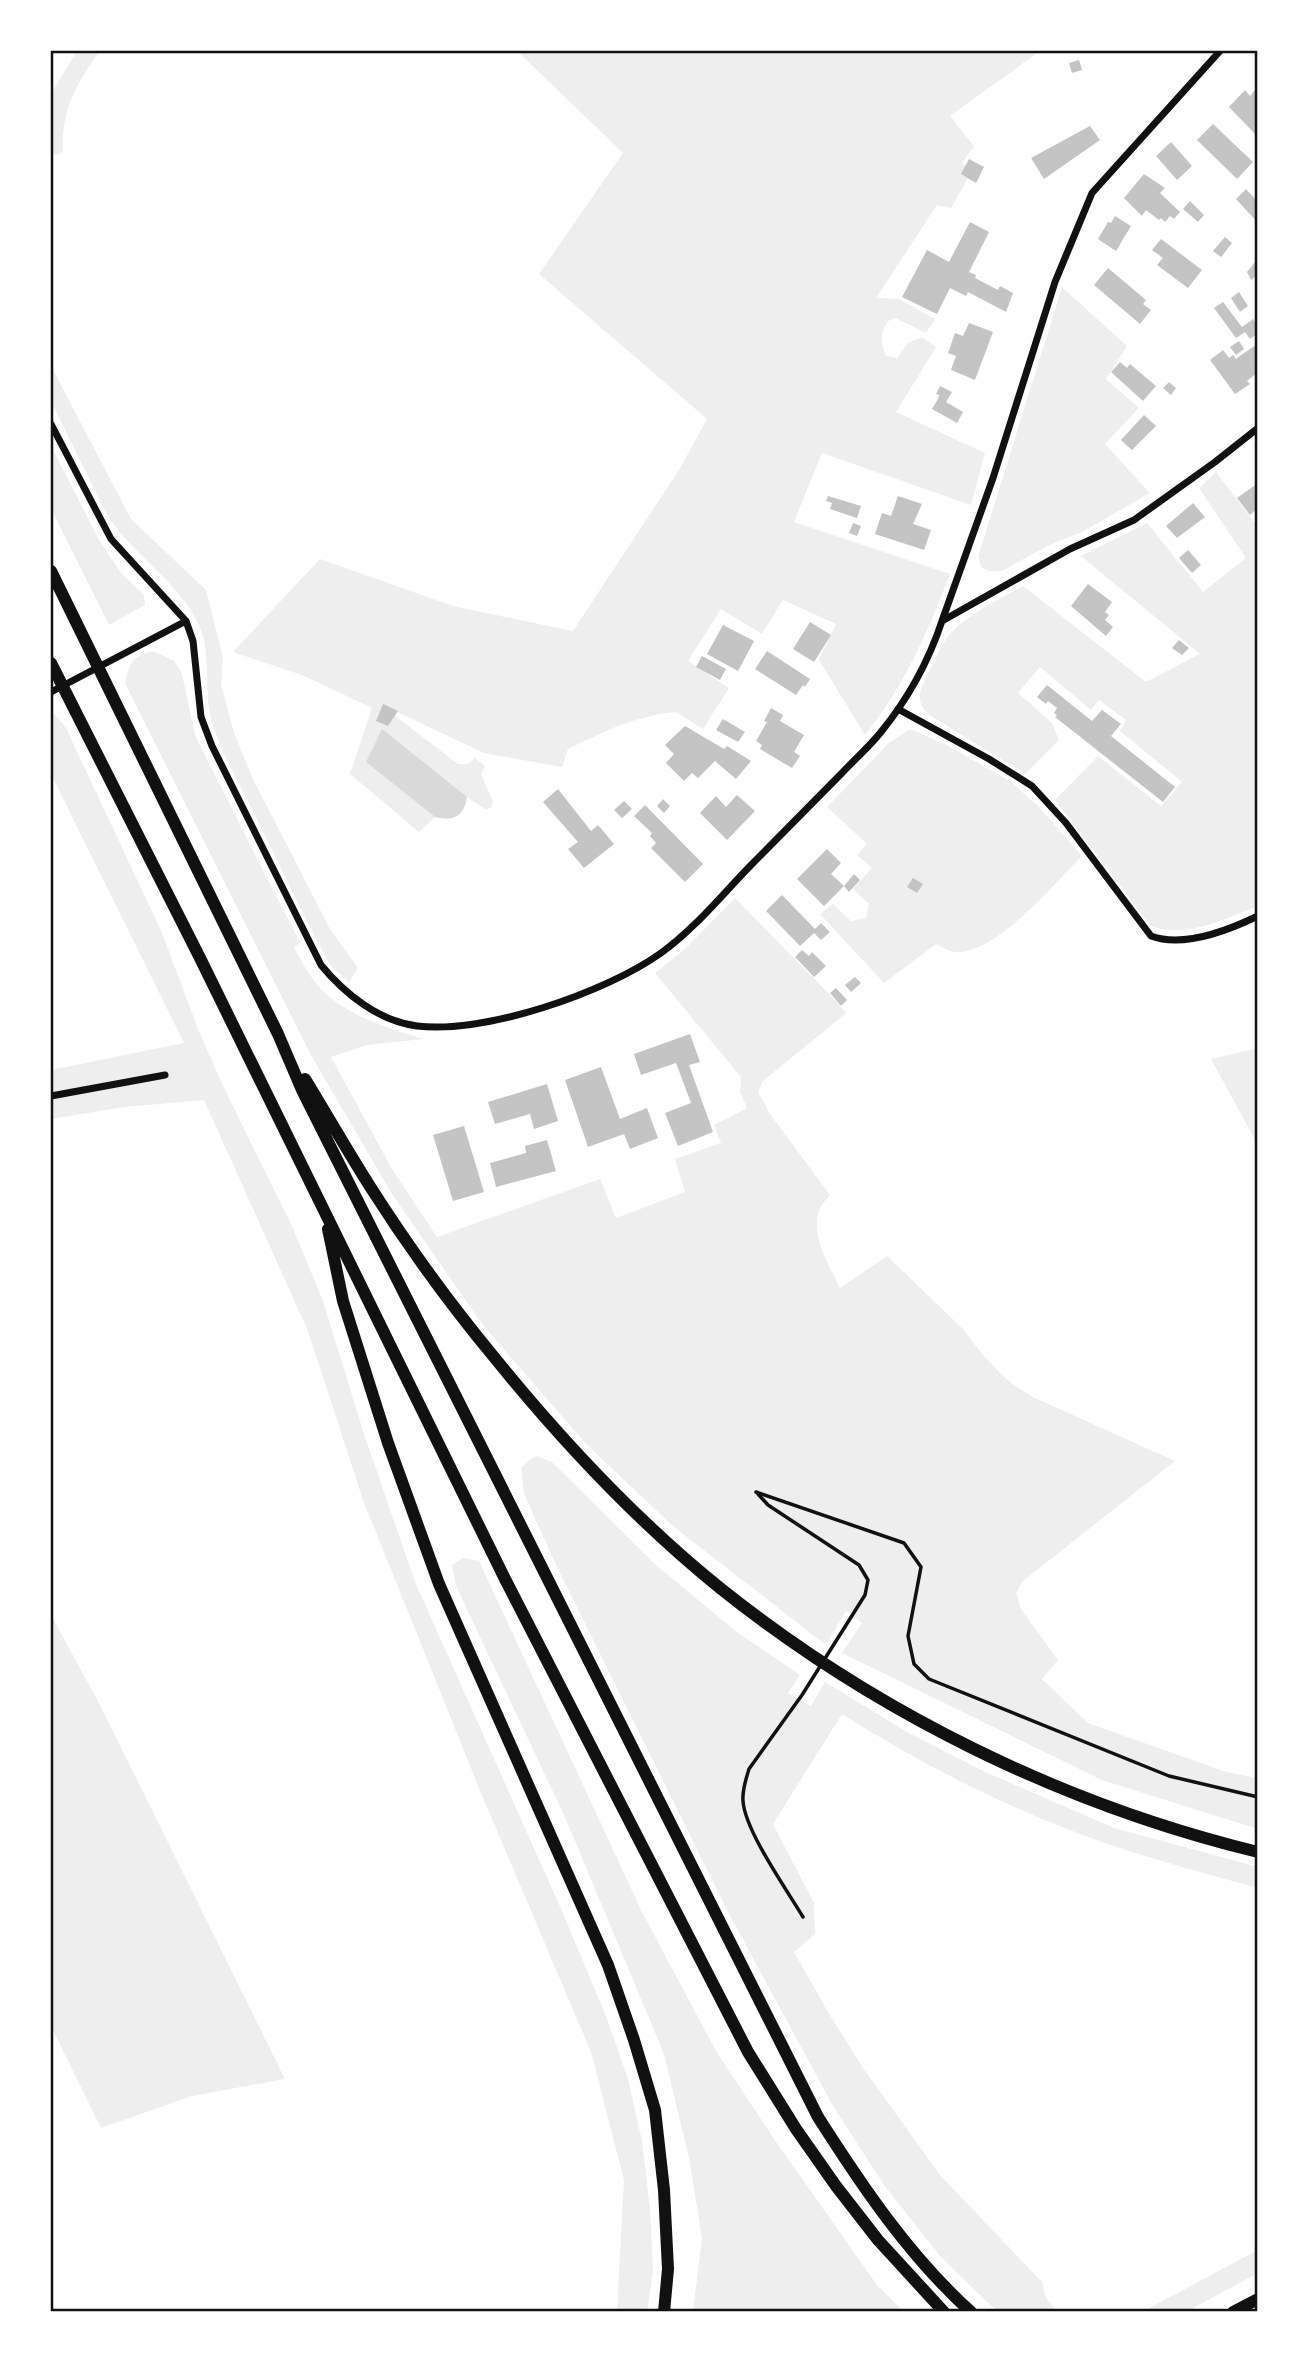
<svg xmlns="http://www.w3.org/2000/svg" width="1309" height="2363" viewBox="0 0 1309 2363" font-family="'DejaVu Sans',sans-serif">
	<style>
		.green { fill: #eee }
		.water { fill: #d9d9d9 }
		.building { fill: #c4c4c4 }
		.lines { fill: none; stroke-linecap: round; stroke-linejoin: round }
		.service { stroke: #111; stroke-width: 3.5 }
		.minor { stroke: #111; stroke-width: 7 }
		.trunk { stroke: #111; stroke-width: 12 }
		.neatline { fill: none; stroke: #111; stroke-width: 2.5 }
	</style>
	<rect width="100%" height="100%" fill="#fff"/>
	<path class="green" d="M 77,51 L 100,51 C 76,84 61,110 63,152 L 51,156 L 51,94 Z
		M 517,51 L 1040,51 L 950,116 L 974,146 L 962,163 L 972,171 L 951,208 L 937,205 L 876,298 L 899,299 L 935,319 L 926,333 L 895,318 L 888,321 C 880,333 880,342 886,356 L 897,358 L 908,343 L 922,337 L 936,347 L 896,412 L 985,453 L 971,505 L 822,453 L 794,522 L 950,574 C 928,632 904,686 865,735 L 819,660 L 836,624 L 783,600 L 762,634 L 721,609 L 688,661 L 729,688 L 703,729 L 676,712 C 637,715 603,732 568,749 L 562,767 L 484,753 L 395,711 L 394,715 L 458,764 L 468,764 L 475,758 L 485,766 L 481,774 L 493,802 L 491,808 L 485,809 L 458,791 L 366,762 L 435,817 L 419,832 L 350,774 L 372,708 L 302,675 L 233,652 L 320,559 L 453,606 L 573,631 L 679,470 L 707,419 L 539,274 L 623,153 Z
		M 1062,287 L 1127,346 L 1106,379 L 1139,408 L 1105,444 L 1150,493 L 1082,532 L 1047,546 L 1002,571 L 989,571 L 982,568 L 978,557 Z
		M 51,366 L 131,519 L 206,590 L 223,658 L 221,684 L 234,733 L 252,777 L 330,929 L 358,968 L 349,982 L 330,965 C 304,917 280,867 256,817 C 241,787 223,757 213,725 C 202,693 213,656 199,625 C 179,582 133,555 107,515 L 51,401 Z
		M 51,446 L 99,540 L 121,573 L 144,595 L 145,605 L 109,625 L 51,509 Z
		M 1216,472 L 1258,527 L 1258,906 C 1224,919 1187,939 1151,926 L 1055,800 L 1098,756 L 1161,806 L 1182,782 L 1120,731 L 1126,720 L 1099,700 L 1091,710 L 1040,667 L 1018,693 L 1052,723 L 1059,740 L 1025,774 L 928,714 C 914,698 920,692 928,674 C 935,660 941,643 953,631 C 972,612 1000,599 1023,586 L 1146,682 L 1200,654 L 1081,556 L 1147,523 L 1203,592 L 1246,558 L 1199,488 Z
		M 153,651 L 174,661 L 182,674 L 195,735 L 300,943 L 294,948 C 302,961 310,978 321,989 C 347,1016 388,1028 423,1039 L 367,1045 L 331,1057 L 392,1169 L 437,1237 L 600,1179 L 616,1218 L 685,1192 L 675,1159 L 721,1143 L 714,1125 L 747,1108 L 740,1092 L 741,1077 L 655,973 L 684,950 L 735,898 L 834,999 L 846,1013 L 763,1081 L 758,1092 L 770,1114 L 830,1195 C 827,1199 822,1204 820,1208 C 809,1234 829,1265 840,1288 L 887,1256 L 963,1329 L 982,1354 L 1002,1375 L 1015,1386 L 1035,1398 L 1175,1461 L 1023,1581 L 1016,1593 L 1021,1609 L 1058,1660 L 1042,1679 L 1088,1723 L 1226,1772 L 1258,1778 L 1258,1829 L 1102,1780 L 842,1653 L 862,1623 L 846,1611 L 826,1645 L 674,1527 L 588,1446 L 482,1324 L 392,1194 L 312,1057 L 125,683 C 130,662 132,657 153,651 Z
		M 51,715 L 55,715 L 65,726 L 162,933 L 198,1029 L 224,1088 L 292,1226 L 323,1301 L 364,1434 L 415,1582 L 562,1911 L 606,2016 L 628,2079 L 642,2141 L 650,2209 L 653,2271 L 647,2312 L 617,2312 L 624,2180 L 591,2052 L 481,1793 L 363,1500 L 308,1331 L 204,1100 L 124,1107 L 51,1119 L 51,1070 L 184,1043 L 51,774 Z
		M 910,729 L 945,744 L 1011,782 L 1039,807 L 1082,856 C 1055,883 997,953 957,952 C 950,952 942,947 936,944 L 884,983 L 820,914 L 833,904 L 851,921 L 866,918 L 869,904 L 853,889 L 872,868 L 857,855 L 867,844 L 827,807 L 890,742 Z
		M 1258,1048 L 1258,1145 L 1211,1059 Z
		M 537,1456 L 552,1462 L 658,1567 L 737,1632 L 800,1675 L 788,1693 L 811,1706 L 825,1682 L 907,1732 L 983,1771 L 1114,1828 L 1258,1867 L 1258,1888 C 1207,1874 1155,1860 1105,1843 C 1013,1811 924,1766 842,1714 L 773,1824 L 814,1903 L 815,1934 L 794,1952 L 828,2012 L 863,2068 L 940,2175 L 1042,2282 L 1046,2298 L 1057,2312 L 1000,2312 L 989,2304 L 940,2256 L 884,2185 L 833,2106 L 728,1912 L 558,1569 L 524,1494 L 521,1468 L 530,1459 Z
		M 463,1558 L 479,1561 L 642,1912 L 716,2051 L 774,2139 L 877,2285 L 904,2312 L 693,2312 L 702,2238 L 689,2158 L 664,2054 L 565,1817 L 456,1586 L 452,1565 Z
		M 51,1615 L 100,1705 L 285,2079 L 192,2096 L 101,2128 L 51,2026 Z
		M 1258,2250 L 1258,2273 L 1186,2312 L 1142,2312 Z"/>
	<path class="water" d="M 382,729 L 467,797 C 464,816 454,822 435,817 L 366,762 Z"/>
	<path class="building" d="M 1079,60 L 1082,70 L 1072,73 L 1069,63 Z
		M 1245,90 L 1250,96 L 1255,90 L 1258,93 L 1258,137 L 1229,107 Z
		M 1213,124 L 1253,162 L 1237,179 L 1197,140 Z
		M 1090,126 L 1100,140 L 1044,179 L 1031,158 Z
		M 1171,142 L 1192,166 L 1177,180 L 1156,156 Z
		M 969,159 L 984,167 L 976,183 L 961,174 Z
		M 1144,174 L 1165,188 L 1160,193 L 1180,212 L 1174,219 L 1170,216 L 1165,222 L 1161,218 L 1159,220 L 1146,210 L 1142,216 L 1124,198 Z
		M 1246,189 L 1258,202 L 1258,223 L 1236,199 Z
		M 1190,201 L 1204,215 L 1198,222 L 1183,209 Z
		M 1115,216 L 1131,226 L 1116,251 L 1098,239 L 1108,222 L 1111,223 Z
		M 970,222 L 989,232 L 969,272 L 976,275 L 975,278 L 998,290 L 1000,286 L 1013,293 L 1006,312 L 968,292 L 966,296 L 950,288 L 937,314 L 902,297 L 927,250 L 949,262 Z
		M 1225,237 L 1232,243 L 1221,257 L 1213,251 Z
		M 1161,239 L 1202,270 L 1188,288 L 1157,265 L 1163,258 L 1152,250 Z
		M 1255,262 L 1258,265 L 1258,274 L 1251,280 L 1247,272 Z
		M 1108,268 L 1146,300 L 1143,304 L 1151,310 L 1140,324 L 1094,285 Z
		M 1239,292 L 1248,306 L 1240,312 L 1231,298 Z
		M 1223,302 L 1242,327 L 1253,319 L 1258,326 L 1258,333 L 1250,339 L 1245,332 L 1236,338 L 1214,308 Z
		M 969,323 L 993,332 L 975,380 L 951,370 L 956,356 L 948,353 L 955,333 L 963,336 Z
		M 1239,341 L 1244,349 L 1236,355 L 1230,347 Z
		M 1254,346 L 1258,351 L 1258,364 L 1256,365 L 1258,372 L 1247,381 L 1250,384 L 1235,394 L 1210,360 L 1223,350 L 1229,358 L 1233,355 L 1236,359 Z
		M 1120,362 L 1127,368 L 1130,364 L 1156,386 L 1143,401 L 1111,372 Z
		M 1169,382 L 1176,388 L 1171,395 L 1163,388 Z
		M 940,386 L 952,392 L 946,402 L 963,412 L 957,423 L 932,409 L 938,399 L 939,395 L 936,394 Z
		M 1144,415 L 1156,426 L 1132,450 L 1121,440 Z
		M 1258,483 L 1258,508 L 1250,515 L 1237,498 Z
		M 828,496 L 861,506 L 857,518 L 830,509 L 832,503 L 826,501 Z
		M 898,496 L 922,504 L 913,524 L 931,530 L 924,550 L 875,534 L 882,513 L 891,516 Z
		M 1193,503 L 1205,517 L 1177,538 L 1166,526 Z
		M 853,523 L 861,526 L 857,536 L 849,533 Z
		M 1188,550 L 1201,565 L 1192,573 L 1179,558 Z
		M 1088,584 L 1112,602 L 1105,612 L 1109,615 L 1105,620 L 1113,627 L 1106,636 L 1071,606 Z
		M 810,622 L 831,635 L 814,662 L 793,649 Z
		M 723,625 L 754,641 L 738,671 L 707,654 Z
		M 1179,640 L 1189,648 L 1182,655 L 1172,648 Z
		M 767,651 L 810,679 L 805,687 L 803,685 L 796,695 L 755,669 Z
		M 702,656 L 726,669 L 720,680 L 696,667 Z
		M 1047,685 L 1092,721 L 1102,710 L 1121,724 L 1111,736 L 1175,787 L 1163,802 L 1055,717 L 1057,715 L 1054,713 L 1057,708 L 1048,701 L 1046,704 L 1037,697 Z
		M 383,704 L 398,711 L 388,726 L 376,721 Z
		M 771,708 L 783,715 L 780,721 L 804,735 L 794,752 L 800,756 L 792,768 L 760,749 L 762,745 L 756,741 L 767,722 L 764,721 Z
		M 723,719 L 745,732 L 738,742 L 716,730 Z
		M 685,726 L 724,749 L 727,746 L 751,761 L 736,779 L 715,761 L 698,778 L 692,773 L 684,781 L 666,763 L 674,754 L 665,745 Z
		M 558,789 L 591,831 L 598,825 L 614,844 L 584,868 L 568,849 L 578,842 L 543,802 Z
		M 737,795 L 755,811 L 727,840 L 700,813 L 716,796 L 726,807 Z
		M 663,799 L 670,806 L 664,813 L 657,806 Z
		M 624,801 L 632,809 L 622,818 L 614,810 Z
		M 645,805 L 703,864 L 685,882 L 651,848 L 656,843 L 650,836 L 652,833 L 634,816 Z
		M 827,849 L 841,863 L 831,874 L 844,886 L 854,874 L 860,880 L 849,892 L 844,886 L 824,906 L 797,879 Z
		M 913,878 L 923,884 L 917,893 L 907,887 Z
		M 782,895 L 815,929 L 821,923 L 830,932 L 821,940 L 814,933 L 800,946 L 766,911 Z
		M 802,950 L 809,956 L 812,952 L 826,966 L 814,977 L 795,957 Z
		M 855,977 L 861,983 L 851,992 L 845,985 Z
		M 836,988 L 847,1000 L 841,1006 L 830,993 Z
		M 690,1034 L 700,1062 L 689,1065 L 713,1132 L 678,1146 L 665,1113 L 691,1103 L 676,1063 L 641,1075 L 634,1054 Z
		M 601,1067 L 620,1119 L 647,1108 L 658,1138 L 630,1149 L 624,1134 L 588,1147 L 565,1080 Z
		M 547,1084 L 558,1121 L 534,1129 L 530,1114 L 495,1124 L 488,1102 Z
		M 464,1126 L 484,1192 L 453,1201 L 433,1135 Z
		M 547,1140 L 556,1171 L 496,1187 L 490,1163 L 526,1153 L 525,1146 Z"/>
	<g class="lines">
		<path class="service" d="M 756,1492 L 904,1543 L 921,1567 L 908,1636 L 914,1664 L 929,1679 L 1169,1776 L 1258,1797
			M 758,1494 L 768,1505 L 859,1565 L 868,1580 L 865,1595 L 802,1695 L 749,1769 C 746,1779 742,1790 743,1801 C 745,1831 787,1890 803,1917"/>
		<path class="minor" d="M 51,424 L 111,539 L 186,621 L 51,692
			M 186,621 L 193,641 L 201,717 L 212,746 L 321,965 C 344,993 378,1021 417,1026 C 485,1034 605,993 661,953 C 696,928 725,891 755,861 C 784,832 812,803 841,774 C 854,760 869,747 881,732 C 907,700 929,660 942,621 L 1070,549 L 1134,520 L 1215,462 L 1258,428
			M 942,621 L 993,478 L 1055,282 L 1092,193 L 1220,51
			M 898,709 L 989,759 L 1032,786 L 1066,823 L 1151,936 C 1183,948 1229,930 1258,916
			M 51,1096 L 165,1075"/>
		<path class="trunk" d="M 51,571 L 278,1034 L 302,1090 L 818,2117 C 862,2186 909,2256 971,2312
			M 51,663 L 200,958 L 505,1579 L 748,2052 L 796,2129 L 836,2186 L 878,2240 L 944,2312
			M 305,1079 C 327,1115 348,1152 371,1188 C 408,1246 450,1304 494,1357 C 562,1441 637,1521 720,1588 C 876,1713 1064,1805 1258,1852
			M 328,1229 L 343,1301 L 388,1443 L 439,1584 L 608,1965 L 634,2040 L 655,2110 L 664,2190 L 668,2269 L 664,2312
			M 1233,2312 L 1258,2299"/>
	</g>
	<rect width="1309" height="2363" fill="none" stroke="#ffffff" stroke-width="105"/>
	<rect x="52" y="52" width="1204" height="2258" class="neatline"/>
</svg>
